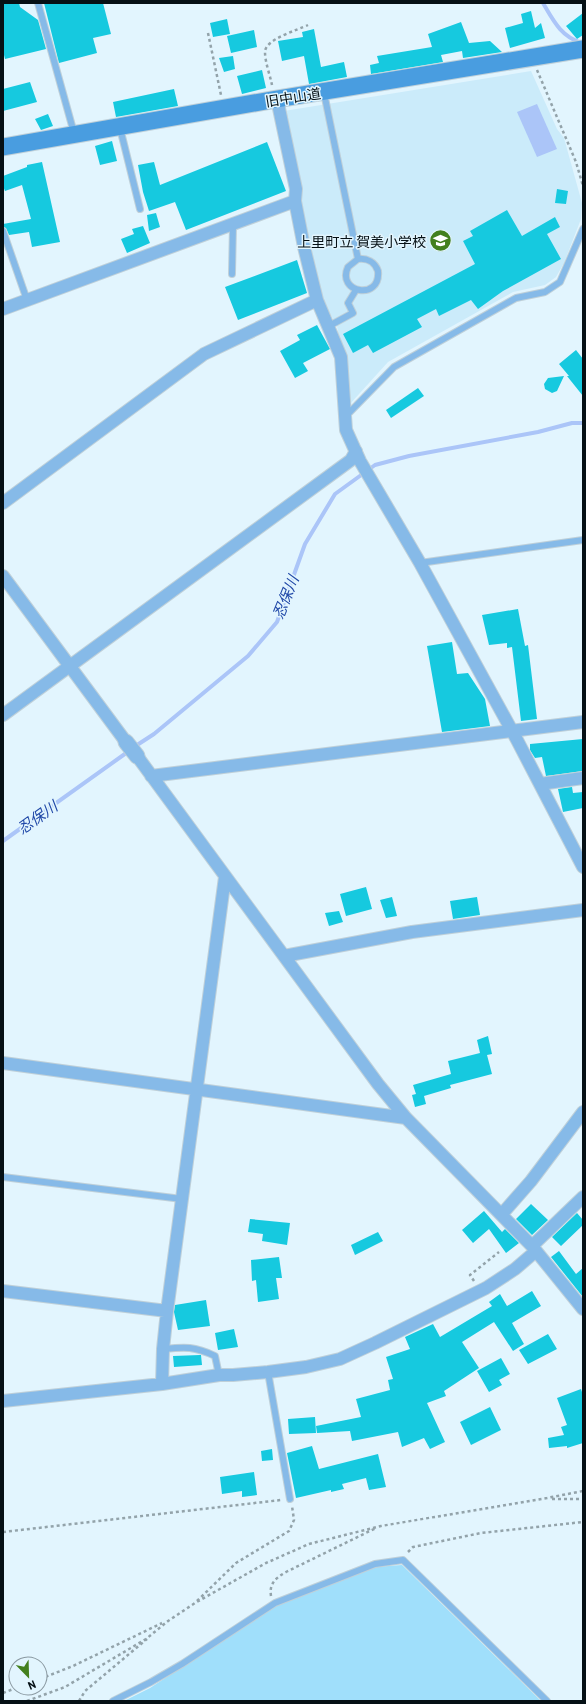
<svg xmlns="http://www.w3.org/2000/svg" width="586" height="1704" viewBox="0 0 586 1704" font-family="Barlow,'Noto Sans JP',sans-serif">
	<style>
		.built { fill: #cbebfa }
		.green { fill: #a0dffb }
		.water { fill: #abc5f8 }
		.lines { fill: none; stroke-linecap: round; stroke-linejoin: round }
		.stream { stroke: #abc5f8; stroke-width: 4 }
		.building { fill: #16c9df }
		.service-casing { stroke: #bfd0d9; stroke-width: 8 }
		.minor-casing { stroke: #bfd0d9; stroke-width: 14 }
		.tertiary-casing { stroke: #bfd0d9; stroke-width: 17 }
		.secondary-casing { stroke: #bfd0d9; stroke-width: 19 }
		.path { stroke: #93a3aa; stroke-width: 2.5; stroke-dasharray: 3 3; stroke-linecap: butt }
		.service { stroke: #86bae8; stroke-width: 6 }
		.minor { stroke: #86bae8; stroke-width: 12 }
		.tertiary { stroke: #86bae8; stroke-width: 15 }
		.secondary { stroke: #499de0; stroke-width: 17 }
		.labels { text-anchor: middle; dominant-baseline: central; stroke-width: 3; stroke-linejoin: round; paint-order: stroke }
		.street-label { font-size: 14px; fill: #051015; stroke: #e2f5fe }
		.poi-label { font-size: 14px; fill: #051015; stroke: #e2f5fe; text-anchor: end }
		.water-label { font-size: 15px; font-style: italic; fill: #2149a8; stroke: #e2f5fe }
	</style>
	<rect width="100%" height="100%" fill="#e2f5fe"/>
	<path class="built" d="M 531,71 L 557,129 L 564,138 L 582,203 L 581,219 L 564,263 L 556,277 L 545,285 L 513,292 L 388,362 L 350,404 L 337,326 L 323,301 L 299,199 L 284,111 Z"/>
	<path class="green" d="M 402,1565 L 541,1701 L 124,1701 L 150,1688 L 278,1605 L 375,1567 Z"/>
	<path class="water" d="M 537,104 L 557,149 L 537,157 L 517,112 Z"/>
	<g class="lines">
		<path class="stream" d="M 543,3 C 553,20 561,37 582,43
			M 134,747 L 154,734 L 248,656 L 277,622 L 305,544 L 335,494 L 375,465 L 409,456 L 538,432 L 572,423 L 583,423
			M 3,841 L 129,751"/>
	</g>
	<path class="building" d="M 3,3 L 19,3 L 20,7 L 38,20 L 46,49 L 5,59 L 3,51 Z
		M 44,3 L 103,3 L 111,34 L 93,38 L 97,53 L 59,63 Z
		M 531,11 L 535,28 L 541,23 L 545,38 L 510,48 L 505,28 L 523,23 L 521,14 Z
		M 583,13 L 583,35 L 577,39 L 566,26 Z
		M 227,19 L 230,34 L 213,37 L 210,23 Z
		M 461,22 L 469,43 L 490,41 L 502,52 L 463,58 L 462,51 L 441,55 L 443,62 L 371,74 L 370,65 L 379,63 L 377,56 L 432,47 L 428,34 Z
		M 314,29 L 321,67 L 344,62 L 347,77 L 309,84 L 304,56 L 282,61 L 278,41 L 303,37 L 302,32 Z
		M 254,30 L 257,47 L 231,53 L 227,36 Z
		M 233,56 L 235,69 L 224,72 L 219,58 Z
		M 262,70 L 266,88 L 242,94 L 237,76 Z
		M 30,82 L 37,102 L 3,111 L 3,89 Z
		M 174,89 L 178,106 L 116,117 L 113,102 Z
		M 48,114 L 53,126 L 41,130 L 35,119 Z
		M 112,141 L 117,161 L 100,165 L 95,146 Z
		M 267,142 L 286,191 L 186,230 L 175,202 L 149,211 L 143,192 L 138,165 L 154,162 L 160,185 Z
		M 42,162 L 60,242 L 32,247 L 29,232 L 9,235 L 6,228 L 3,227 L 3,224 L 31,219 L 22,185 L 5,191 L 3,186 L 3,176 L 27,167 L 27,165 Z
		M 557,189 L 568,191 L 566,204 L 555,203 Z
		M 507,210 L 522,236 L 555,217 L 560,227 L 547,234 L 561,259 L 503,291 L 478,309 L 471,300 L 439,316 L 436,309 L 417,319 L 422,327 L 373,353 L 368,345 L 353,353 L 343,334 L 475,264 L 463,241 L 473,236 L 470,231 Z
		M 156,213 L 160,227 L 149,231 L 147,215 Z
		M 143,226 L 150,243 L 127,253 L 121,239 L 134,234 L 132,229 Z
		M 297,260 L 307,293 L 238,320 L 225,287 Z
		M 317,325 L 330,349 L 303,363 L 308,371 L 295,378 L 280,351 L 300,340 L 297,335 Z
		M 576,350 L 583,359 L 583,396 L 567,376 L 569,376 L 559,364 Z
		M 564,376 L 557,391 L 552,393 L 545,389 L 544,384 L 548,378 Z
		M 418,388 L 424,396 L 391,418 L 386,410 Z
		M 518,609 L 525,646 L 528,645 L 537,719 L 521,721 L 512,647 L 507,648 L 507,643 L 489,645 L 482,615 Z
		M 452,642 L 457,674 L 468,673 L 485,699 L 490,726 L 442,732 L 427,646 Z
		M 583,739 L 583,771 L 546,776 L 542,757 L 535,758 L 530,750 L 530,744 Z
		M 572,787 L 573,793 L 583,792 L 583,808 L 563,812 L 558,789 Z
		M 366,887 L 372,909 L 346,916 L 340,894 Z
		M 392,897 L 397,916 L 386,918 L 380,900 Z
		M 477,897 L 480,915 L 453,919 L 450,901 Z
		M 339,911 L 343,922 L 329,926 L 325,913 Z
		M 488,1036 L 492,1054 L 487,1055 L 492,1074 L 450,1085 L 451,1088 L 424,1096 L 426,1104 L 415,1107 L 412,1095 L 416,1094 L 413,1085 L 451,1074 L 448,1061 L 480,1053 L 477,1040 Z
		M 531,1204 L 548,1220 L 532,1235 L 516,1219 Z
		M 484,1211 L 502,1232 L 505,1229 L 519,1243 L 506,1253 L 489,1229 L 473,1243 L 462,1230 Z
		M 577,1213 L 583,1220 L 583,1225 L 561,1246 L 552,1237 Z
		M 250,1219 L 290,1223 L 287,1245 L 262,1241 L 263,1234 L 248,1232 Z
		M 378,1232 L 383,1241 L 355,1255 L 351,1245 Z
		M 559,1251 L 576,1274 L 583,1268 L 583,1297 L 551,1257 Z
		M 279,1257 L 282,1278 L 276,1278 L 279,1299 L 258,1302 L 256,1280 L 252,1281 L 251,1260 Z
		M 532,1291 L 541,1306 L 512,1323 L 524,1344 L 513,1351 L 494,1322 L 462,1342 L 479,1368 L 444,1391 L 446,1396 L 427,1403 L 445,1442 L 430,1449 L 424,1438 L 402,1447 L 398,1432 L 352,1441 L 350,1431 L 317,1433 L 316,1426 L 361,1417 L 356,1399 L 390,1390 L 388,1380 L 393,1379 L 386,1357 L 410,1349 L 405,1337 L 433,1324 L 440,1337 L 492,1306 L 489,1302 L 500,1294 L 507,1306 Z
		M 206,1300 L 210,1326 L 178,1330 L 174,1312 L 175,1305 Z
		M 234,1329 L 238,1347 L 218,1350 L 215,1333 Z
		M 548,1334 L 557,1349 L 528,1364 L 519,1350 Z
		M 200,1355 L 201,1355 L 202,1365 L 174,1367 L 173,1356 Z
		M 501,1358 L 510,1374 L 499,1380 L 502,1385 L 489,1392 L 477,1371 Z
		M 581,1389 L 583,1395 L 583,1443 L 567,1448 L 567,1446 L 549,1448 L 548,1438 L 564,1435 L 561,1427 L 567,1425 L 557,1398 Z
		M 490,1407 L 501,1430 L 471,1445 L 460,1422 Z
		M 315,1417 L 316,1433 L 289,1434 L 288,1419 Z
		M 312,1446 L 319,1469 L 378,1454 L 386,1487 L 369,1490 L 366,1478 L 342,1484 L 344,1489 L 331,1492 L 331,1490 L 296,1498 L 287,1453 Z
		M 272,1449 L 273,1460 L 262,1461 L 261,1451 Z
		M 254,1472 L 257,1495 L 242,1497 L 242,1491 L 222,1494 L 220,1477 Z"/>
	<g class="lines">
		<defs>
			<path id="service" d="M 38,3 L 74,133
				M 324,93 L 358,259 C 367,258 375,262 378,271 C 381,301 336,293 348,267 L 358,259
				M 120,128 L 140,209
				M 3,231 L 27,300
				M 232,274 L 233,225
				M 329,326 L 353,313 L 348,303 L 356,290
				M 345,417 L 394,367 L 516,298 L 545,292 L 560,282 L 583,229
				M 420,563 L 583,540
				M 3,1177 L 182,1199
				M 163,1349 C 185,1347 194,1346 215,1356 L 219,1375
				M 268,1372 L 290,1499
				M 113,1701 L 151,1682 L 182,1664 L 275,1603 L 375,1564 L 403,1560 L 547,1701"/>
			<path id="minor" d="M 277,99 L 296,189 L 295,201 L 304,247 L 317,300 L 341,357 L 346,430 L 360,461 L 420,563 L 517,740 L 583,867
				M 3,309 L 295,201
				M 3,503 L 204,354 L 317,300
				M 3,576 L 126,742
				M 3,715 L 351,460 L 356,451
				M 137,756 L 378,1084 L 406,1118 L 532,1246 L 583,1309
				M 151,776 L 583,722
				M 540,784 L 583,778
				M 284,956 L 412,932 L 583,910
				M 3,1063 L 406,1118
				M 502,1214 L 531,1181 L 583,1112
				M 532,1246 L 583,1197
				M 3,1291 L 167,1311
				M 162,1384 L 163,1349 L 167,1311 L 225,877
				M 3,1401 L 162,1384 L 219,1375 L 233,1375 L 268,1372 L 306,1367 L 340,1359 L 375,1343 L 486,1288 L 515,1269 L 536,1251"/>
			<path id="tertiary" d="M 126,742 L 137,756"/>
			<path id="secondary" d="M 3,147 L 277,99 L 583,49"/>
		</defs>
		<use href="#service" class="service-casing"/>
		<use href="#minor" class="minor-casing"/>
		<use href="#tertiary" class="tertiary-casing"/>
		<use href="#secondary" class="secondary-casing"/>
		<path class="path" d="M 208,33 L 221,95
			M 537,70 L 576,162 L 583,186
			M 272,85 C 270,75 265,62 265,52 C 265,39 298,30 308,25
			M 474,1281 L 470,1275 L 499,1252
			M 552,1499 L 583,1499
			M 3,1532 L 281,1500
			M 408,1552 L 413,1547 L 481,1533 L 583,1522
			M 271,1596 C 269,1583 276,1578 286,1572 L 376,1528
			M 197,1601 L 236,1563 L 289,1531 L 294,1520 L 292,1506
			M 40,1679 L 73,1666 L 162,1623
			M 3,1693 L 16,1688
			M 27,1701 L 65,1687 L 146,1639 L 168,1621 L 195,1603 L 266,1563 L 309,1544 L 381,1526 L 547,1498 L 583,1491
			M 79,1701 L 85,1691 L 147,1639"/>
		<use href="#service" class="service"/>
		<use href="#minor" class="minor"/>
		<use href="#tertiary" class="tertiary"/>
		<use href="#secondary" class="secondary"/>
	</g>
	<defs>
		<symbol id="school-disc" viewBox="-11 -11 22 22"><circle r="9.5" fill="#43801e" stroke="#e2f5fe"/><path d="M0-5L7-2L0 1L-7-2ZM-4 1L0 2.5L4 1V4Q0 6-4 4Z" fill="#fff"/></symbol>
	</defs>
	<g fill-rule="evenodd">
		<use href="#school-disc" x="428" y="228" width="25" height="25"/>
	</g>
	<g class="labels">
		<g class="street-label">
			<text transform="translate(293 97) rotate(-9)">旧中山道</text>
		</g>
		<g class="poi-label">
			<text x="426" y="241">上里町立 賀美小学校</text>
		</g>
		<g class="water-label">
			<text transform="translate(285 597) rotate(-68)">忍保川</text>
			<text transform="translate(37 817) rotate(-35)">忍保川</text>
		</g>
	</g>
	<rect width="586" height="1704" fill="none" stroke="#051015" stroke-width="8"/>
	<g transform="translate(28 1676) rotate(157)"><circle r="19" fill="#e2f5fe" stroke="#8a99a1"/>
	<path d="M0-3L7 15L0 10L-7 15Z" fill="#43801e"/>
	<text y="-6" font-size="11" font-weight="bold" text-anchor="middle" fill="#051015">N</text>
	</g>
</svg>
